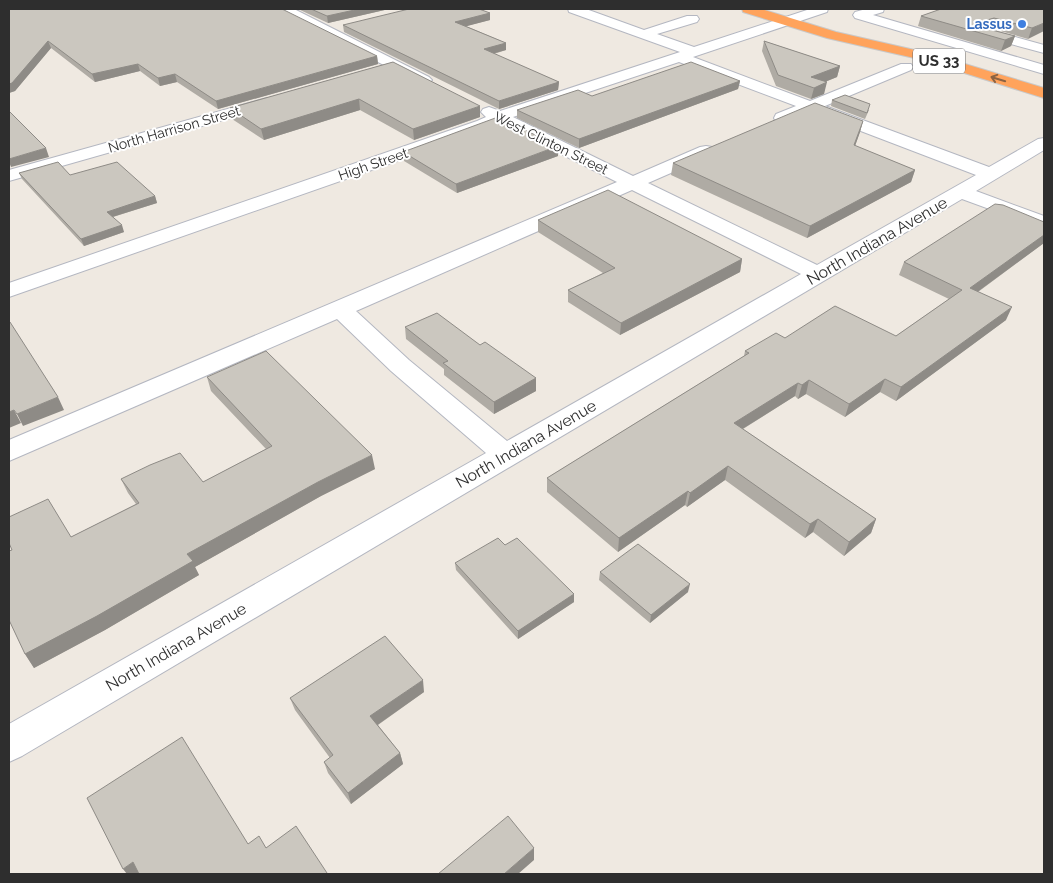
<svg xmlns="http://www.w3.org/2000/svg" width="1053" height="883" viewBox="0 0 1053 883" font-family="Raleway,sans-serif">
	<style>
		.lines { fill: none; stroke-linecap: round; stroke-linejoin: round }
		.minor-casing { stroke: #b4b7c1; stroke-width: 2 }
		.highway-casing { stroke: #c9c9c9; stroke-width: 2 }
		.minor { fill: #fff; fill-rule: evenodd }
		.highway { fill: #ffa35c; fill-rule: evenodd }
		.wall { fill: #afaba4 }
		.shaded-wall { fill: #8e8b86 }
		.building { fill: #cbc7bf; stroke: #8e8b86 }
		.oneway { stroke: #8c6343 }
		.shop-dot { fill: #3f7fe0; stroke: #fff; stroke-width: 2 }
		.labels { text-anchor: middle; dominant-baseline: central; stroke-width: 4; stroke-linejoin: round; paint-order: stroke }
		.far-shop-label { font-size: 14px; font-weight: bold; fill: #366cbe; stroke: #fff; text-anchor: end }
		.far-street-label { font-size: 14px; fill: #2e2e2e; stroke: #fff }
		.shield { fill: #fff; stroke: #6d6d6d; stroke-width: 1 }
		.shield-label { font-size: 15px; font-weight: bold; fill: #2e2e2e }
		.street-label { font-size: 16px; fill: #2e2e2e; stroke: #fff }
	</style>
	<rect width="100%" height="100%" fill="#efe9e1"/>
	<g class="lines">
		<defs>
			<path id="minor" d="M 279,9 L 294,9 L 429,77 L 432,80 L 429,83 L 419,83 L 280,12 Z
				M 568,9 L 586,9 L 644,30 L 687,16 L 697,16 L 699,19 L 697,22 L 657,34 L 694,47 L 810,9 L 828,9 L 827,12 L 693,57 L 810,101 L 901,64 L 911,64 L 913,67 L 911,70 L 825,106 L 989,167 L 1038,139 L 1044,138 L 1044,150 L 976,191 L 1044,216 L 1044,229 L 962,199 L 22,756 L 9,762 L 9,724 L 486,453 L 391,371 L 337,319 L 9,461 L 9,440 L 617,182 L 499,123 L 489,129 L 9,297 L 9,283 L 477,121 L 486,117 L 481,112 L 483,109 L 489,107 L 500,111 L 680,52 L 569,12 ZM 679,62 L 796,106 L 776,114 L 774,118 L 776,122 L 788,122 L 811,112 L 976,175 L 817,265 L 648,183 L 712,155 L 715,151 L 712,147 L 706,146 L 700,147 L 633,176 L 513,117 ZM 632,190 L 801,274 L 507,441 L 409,360 L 356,311 Z
				M 866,9 L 884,9 L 883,12 L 873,15 L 1044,65 L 1044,74 L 855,18 L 853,15 L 855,12 Z
				M 990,30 L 1044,45 L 1044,53 L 985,37 L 983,34 L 985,31 Z
				M 267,98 L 273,100 L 275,103 L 273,106 L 9,181 L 9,170 Z"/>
			<path id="highway" d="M 742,9 L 761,9 L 836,32 L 932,54 L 1044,88 L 1044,98 L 923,60 L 827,38 L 743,12 Z"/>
		</defs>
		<use href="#minor" class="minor-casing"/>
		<use href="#highway" class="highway-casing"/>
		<use href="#minor" class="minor"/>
		<use href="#highway" class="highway"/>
	</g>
	<path class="wall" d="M 9,9 L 377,56 L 378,64 L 218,109 L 177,82 L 160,86 L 140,71 L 95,82 L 51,48 L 15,91 L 9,93 Z
		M 298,9 L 389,9 L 328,23 Z
		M 1044,9 L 1028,39 L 990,28 L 988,29 L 1015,36 L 1011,46 L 1001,51 L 918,26 L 921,16 Z
		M 490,13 L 490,20 L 466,26 L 506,43 L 506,50 L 494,54 L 559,82 L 558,90 L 499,109 L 344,32 L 343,25 Z
		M 764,41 L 840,66 L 837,77 L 825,82 L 824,94 L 811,99 L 776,86 L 762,51 Z
		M 393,62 L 480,117 L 414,140 L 360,110 L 264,140 L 232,119 L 230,108 Z
		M 740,81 L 738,89 L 579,148 L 517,118 L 517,110 L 592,96 Z
		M 832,100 L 869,110 L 865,119 L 831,106 Z
		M 863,121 L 860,132 L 855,146 L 915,170 L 911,182 L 807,238 L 671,175 L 673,163 Z
		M 403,152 L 558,156 L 457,193 L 404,161 Z
		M 19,173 L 70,175 L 155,196 L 157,203 L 113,217 L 124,232 L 84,246 L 22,179 Z
		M 538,220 L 742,259 L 740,272 L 620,335 L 568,302 L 568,290 L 603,273 L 538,232 Z
		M 1044,222 L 1044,243 L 978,292 L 1006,320 L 896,401 L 880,392 L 845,417 L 806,394 L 798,399 L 795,396 L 743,429 L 876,519 L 871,533 L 844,556 L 813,532 L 805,538 L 725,480 L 687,507 L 685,505 L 618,552 L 547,492 L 547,478 L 744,356 L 745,351 L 785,338 L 896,336 L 949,299 L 899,275 L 904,262 Z
		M 405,327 L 480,345 L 536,378 L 536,391 L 494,414 L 444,375 L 444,369 L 406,339 Z
		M 207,377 L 375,469 L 321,496 L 195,567 L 199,575 L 105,630 L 34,668 L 25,654 L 71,537 L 136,504 L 128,493 L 121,479 L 203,482 L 266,449 L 211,391 Z
		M 505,545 L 574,594 L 574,602 L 518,639 L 456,570 L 455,563 Z
		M 600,572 L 688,592 L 650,623 L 599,580 Z
		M 424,692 L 378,725 L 400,753 L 403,764 L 351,804 L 328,773 L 324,762 L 330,758 L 295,710 L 290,698 Z"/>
	<path class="shaded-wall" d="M 359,9 L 389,9 L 328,23 L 327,16 Z
		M 490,13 L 490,20 L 456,29 L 455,22 Z
		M 994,18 L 990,28 L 983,30 L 981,35 L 987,20 Z
		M 1044,23 L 1044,31 L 1028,39 L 1032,28 Z
		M 1015,36 L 1011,46 L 1001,51 L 1005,40 Z
		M 48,41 L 51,48 L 15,91 L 9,93 L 9,84 Z
		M 506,43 L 506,50 L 484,56 L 484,49 Z
		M 377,56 L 378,64 L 218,109 L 216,101 Z
		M 138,64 L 140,71 L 95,82 L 92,74 Z
		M 840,66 L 837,77 L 812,87 L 811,77 Z
		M 175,74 L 177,82 L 160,86 L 158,78 Z
		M 740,81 L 738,89 L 579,148 L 579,139 Z
		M 559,82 L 558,90 L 499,109 L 499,101 Z
		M 827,82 L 824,94 L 811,99 L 814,88 Z
		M 359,99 L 360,110 L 264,140 L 261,129 Z
		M 480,106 L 480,117 L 414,140 L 413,129 Z
		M 863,121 L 860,132 L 851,157 L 854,145 Z
		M 558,146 L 558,156 L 457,193 L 456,184 Z
		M 46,148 L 49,157 L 11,167 L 9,162 L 9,159 Z
		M 915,170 L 911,182 L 807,238 L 810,226 Z
		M 155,196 L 157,203 L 109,218 L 107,212 Z
		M 122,225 L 124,232 L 84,246 L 81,239 Z
		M 1044,235 L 1044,243 L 965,301 L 970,288 Z
		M 742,259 L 740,272 L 620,335 L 621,323 Z
		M 1012,307 L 1006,320 L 896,401 L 901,387 Z
		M 536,378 L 536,391 L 494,414 L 494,402 Z
		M 885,379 L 880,392 L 845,417 L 849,404 Z
		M 809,380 L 806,394 L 798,399 L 802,385 Z
		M 798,383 L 795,396 L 731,436 L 734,423 Z
		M 58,397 L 64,410 L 23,426 L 17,414 Z
		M 14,410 L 21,423 L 9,428 L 9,412 Z
		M 372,455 L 375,469 L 321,496 L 195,567 L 199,575 L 105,630 L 34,668 L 25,654 L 187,554 L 318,482 Z
		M 728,466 L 725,480 L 687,507 L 690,493 Z
		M 688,491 L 685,505 L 618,552 L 619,538 Z
		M 818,519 L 813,532 L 805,538 L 810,524 Z
		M 876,519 L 871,533 L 844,556 L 849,542 Z
		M 690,584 L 688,592 L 650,623 L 651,615 Z
		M 574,594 L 574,602 L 518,639 L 518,631 Z
		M 423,680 L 424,692 L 373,728 L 370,716 Z
		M 400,753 L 403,764 L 351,804 L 348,793 Z
		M 534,848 L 534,860 L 518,874 L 504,874 Z
		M 133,862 L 142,874 L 127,874 L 123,869 Z"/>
	<path class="building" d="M 9,9 L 282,9 L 377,56 L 216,101 L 175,74 L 158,78 L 138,64 L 92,74 L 48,41 L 12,83 L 9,84 Z
		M 311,9 L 359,9 L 327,16 Z
		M 409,9 L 479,9 L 490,13 L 455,22 L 506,43 L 484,49 L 559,82 L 499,101 L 343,25 Z
		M 941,9 L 1044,9 L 1044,23 L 1032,28 L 994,18 L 987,20 L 985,25 L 988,29 L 1015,36 L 1005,40 L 921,16 Z
		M 764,41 L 840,66 L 811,77 L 827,82 L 814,88 L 778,75 Z
		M 393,62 L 480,106 L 413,129 L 359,99 L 261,129 L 230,108 Z
		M 691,62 L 740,81 L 579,139 L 517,110 L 578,90 L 592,96 Z
		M 845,95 L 870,104 L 867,113 L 832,100 Z
		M 815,103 L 863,121 L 854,145 L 915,170 L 810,226 L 673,163 Z
		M 9,111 L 46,148 L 9,159 Z
		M 498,117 L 558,146 L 456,184 L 403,152 Z
		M 58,162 L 70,175 L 117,162 L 155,196 L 107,212 L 122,225 L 81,239 L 19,173 Z
		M 608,190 L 742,259 L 621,323 L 568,290 L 615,268 L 538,220 Z
		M 995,204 L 1003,205 L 1044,222 L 1044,235 L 970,288 L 1012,307 L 901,387 L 885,379 L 849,404 L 809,380 L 802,385 L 798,383 L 734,423 L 876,519 L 849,542 L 818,519 L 810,524 L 728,466 L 690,493 L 688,491 L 619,538 L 547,478 L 749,353 L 745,351 L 776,333 L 785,338 L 835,306 L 896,336 L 962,290 L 904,262 Z
		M 437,313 L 480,345 L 485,342 L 536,378 L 494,402 L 443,363 L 448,361 L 405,327 Z
		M 10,322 L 58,397 L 17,414 L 14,410 L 9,412 L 9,323 Z
		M 266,351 L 372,455 L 318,482 L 187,554 L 193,561 L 97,616 L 25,654 L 9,620 L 9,551 L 12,550 L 9,543 L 9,517 L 48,499 L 71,537 L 139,503 L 121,479 L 150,465 L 180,453 L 203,482 L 272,446 L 207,377 Z
		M 498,538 L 505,545 L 517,538 L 574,594 L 518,631 L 455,563 Z
		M 638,544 L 690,584 L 651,615 L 600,572 Z
		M 385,636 L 423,680 L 370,716 L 400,753 L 348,793 L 324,762 L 333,755 L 290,698 Z
		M 182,737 L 248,844 L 259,836 L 266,848 L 296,826 L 327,873 L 326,874 L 139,874 L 133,862 L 123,869 L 87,798 Z
		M 508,816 L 534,848 L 504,874 L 438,874 Z"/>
	<defs><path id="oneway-shaft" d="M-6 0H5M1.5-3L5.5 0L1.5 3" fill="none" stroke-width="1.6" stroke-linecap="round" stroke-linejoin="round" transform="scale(1.25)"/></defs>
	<use class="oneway" href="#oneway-shaft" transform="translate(998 79) rotate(-163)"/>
	<circle class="shop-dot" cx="1022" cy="24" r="5"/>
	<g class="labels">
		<g class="far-shop-label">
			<text x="1012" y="24">Lassus</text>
		</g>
		<g class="far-street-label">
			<text transform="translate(174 129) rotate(-16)">North Harrison Street</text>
			<text transform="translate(551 143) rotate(26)">West Clinton Street</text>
			<text transform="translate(373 164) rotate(-19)">High Street</text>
		</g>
		<rect class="shield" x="913" y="48.5" width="52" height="25" rx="4"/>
		<g class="shield-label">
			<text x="939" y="61">US 33</text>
		</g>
		<g class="street-label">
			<text transform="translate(877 241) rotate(-30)">North Indiana Avenue</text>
			<text transform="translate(526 444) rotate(-30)">North Indiana Avenue</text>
			<text transform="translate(176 647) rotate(-30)">North Indiana Avenue</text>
		</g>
	</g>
	<rect width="1053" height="883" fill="none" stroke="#2e2e2e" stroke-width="20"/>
</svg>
